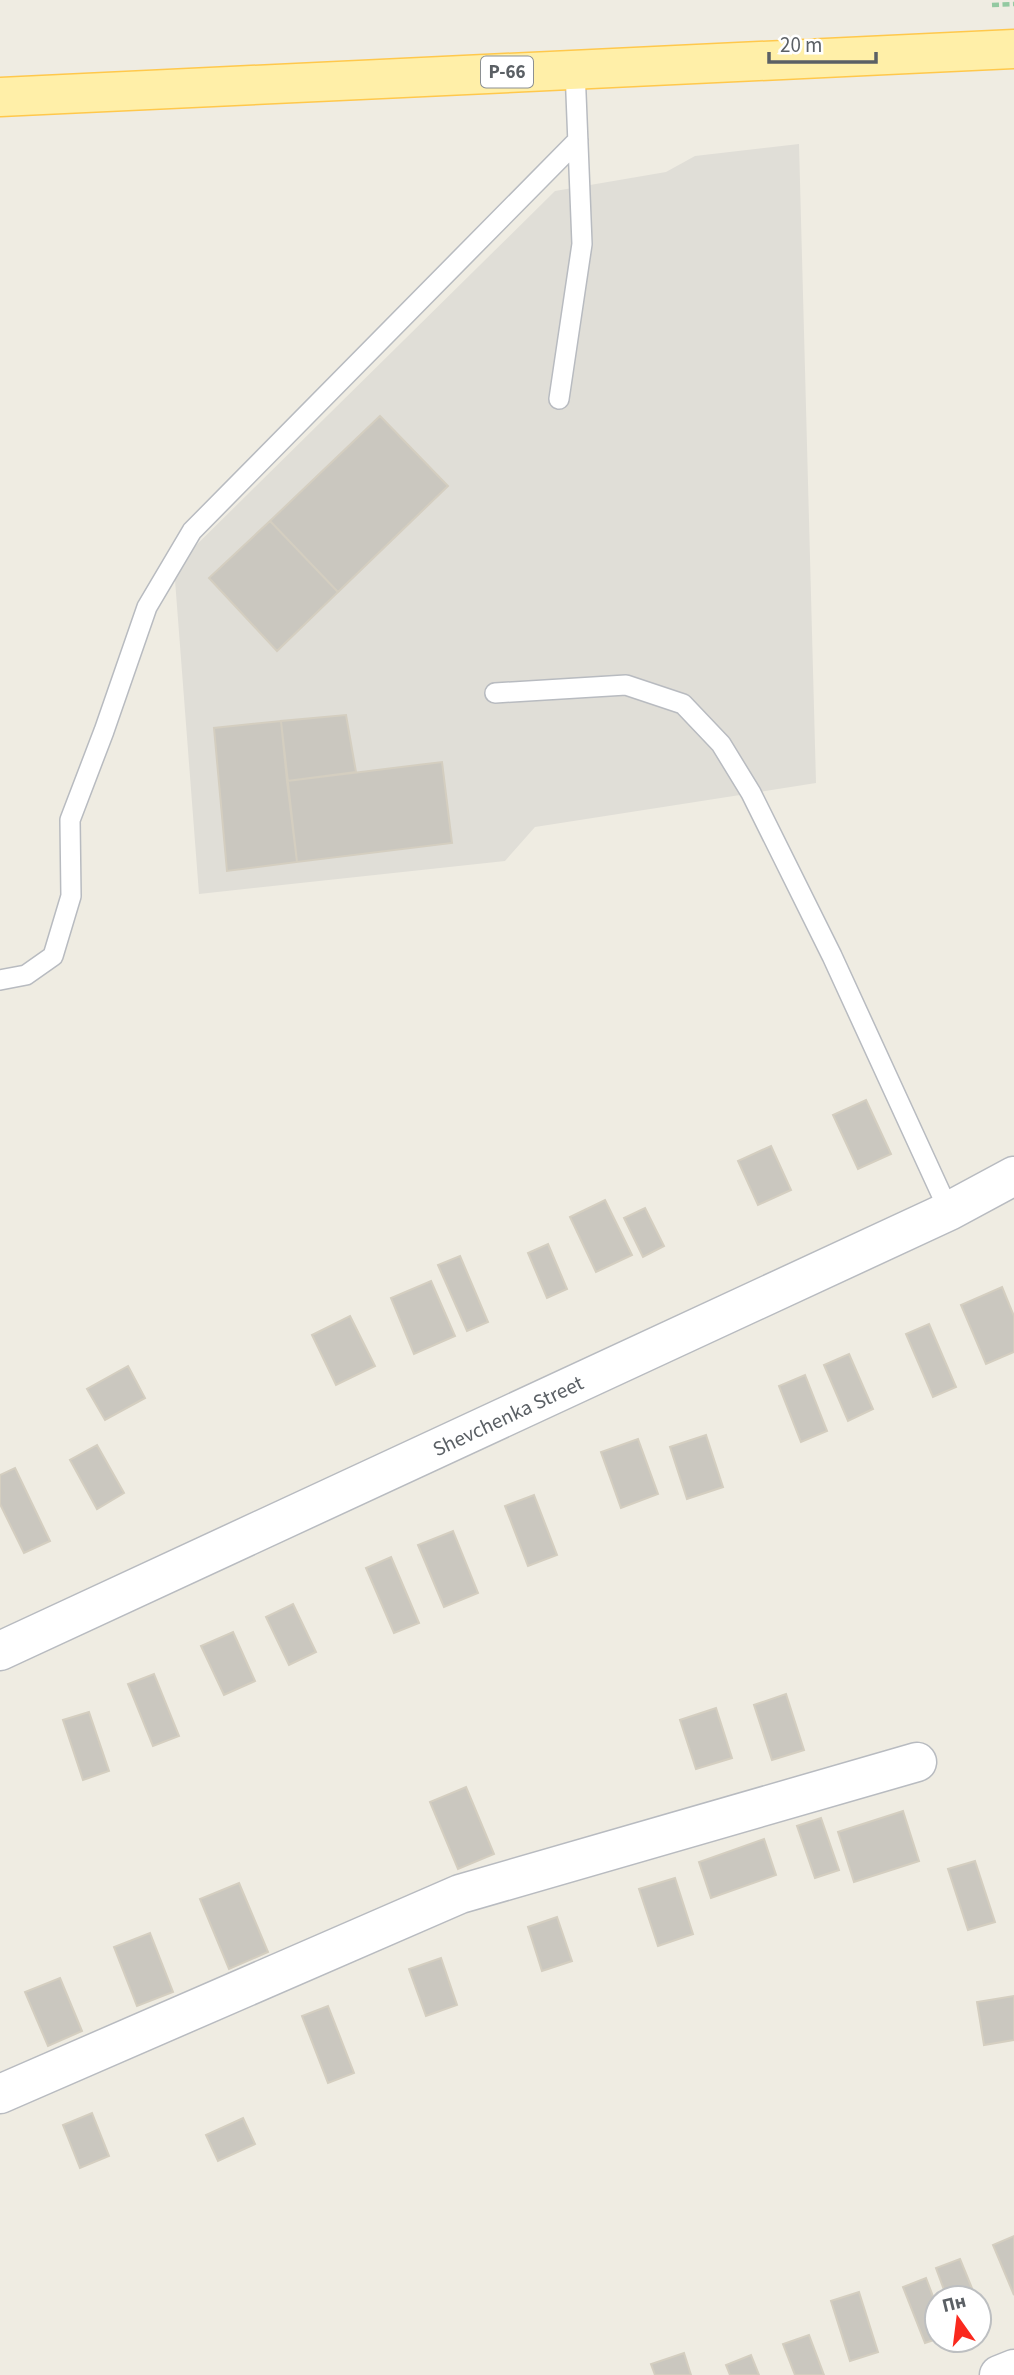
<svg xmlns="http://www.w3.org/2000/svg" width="1014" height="2375" viewBox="0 0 1014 2375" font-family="'Source Sans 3',sans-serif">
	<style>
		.industrial { fill: #e0ded7 }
		.building { fill: #cac7bf; stroke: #d4cec0; stroke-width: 2 }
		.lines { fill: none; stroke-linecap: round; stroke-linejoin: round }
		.lane-casing { stroke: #b8bbc0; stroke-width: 22 }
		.street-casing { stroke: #b8bbc0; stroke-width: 41 }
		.primary-casing { stroke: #ffc84c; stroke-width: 41 }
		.path { stroke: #93c9a1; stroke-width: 4.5; stroke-dasharray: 7 3.5; stroke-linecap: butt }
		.lane { stroke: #fff; stroke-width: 19 }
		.street { stroke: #fff; stroke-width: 38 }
		.primary { stroke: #ffefa8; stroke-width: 38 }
		.labels { text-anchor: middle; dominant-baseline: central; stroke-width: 7; stroke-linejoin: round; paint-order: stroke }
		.shield { fill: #fff; stroke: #8c9093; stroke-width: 2 }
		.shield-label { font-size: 19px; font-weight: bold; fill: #5b6065 }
		.street-label { font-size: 21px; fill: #5b6065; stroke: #fff }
	</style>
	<rect width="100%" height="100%" fill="#efece2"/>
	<path class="industrial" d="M 799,144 L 816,783 L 535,827 L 505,861 L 199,894 L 174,567 L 555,191 L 666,172 L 695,156 Z"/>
	<path class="building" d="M 380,416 L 448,486 L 338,592 L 270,521 Z
		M 270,521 L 338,592 L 277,651 L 209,578 Z
		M 346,715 L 356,772 L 287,781 L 281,721 Z
		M 281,721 L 297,862 L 227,871 L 214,728 Z
		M 442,762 L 452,843 L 297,862 L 287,781 Z
		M 866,1100 L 891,1154 L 858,1169 L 833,1115 Z
		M 771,1146 L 791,1190 L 758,1205 L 738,1161 Z
		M 605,1200 L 632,1255 L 596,1272 L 570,1217 Z
		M 645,1208 L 664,1246 L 643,1257 L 624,1218 Z
		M 548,1244 L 567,1289 L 547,1298 L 528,1253 Z
		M 460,1256 L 488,1322 L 467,1331 L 438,1265 Z
		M 431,1281 L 455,1336 L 414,1354 L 391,1298 Z
		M 1002,1287 L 1014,1316 L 1014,1352 L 986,1364 L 961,1305 Z
		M 350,1316 L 375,1366 L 336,1385 L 312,1335 Z
		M 929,1324 L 956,1387 L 933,1397 L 906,1334 Z
		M 849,1354 L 873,1409 L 848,1421 L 824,1365 Z
		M 128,1366 L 145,1398 L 105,1420 L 87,1389 Z
		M 805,1375 L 827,1431 L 801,1442 L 779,1386 Z
		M 706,1435 L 723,1487 L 687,1499 L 670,1447 Z
		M 638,1439 L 658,1494 L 621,1508 L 601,1452 Z
		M 97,1445 L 124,1493 L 97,1509 L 70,1460 Z
		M 15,1468 L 50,1541 L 24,1553 L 0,1504 L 0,1475 Z
		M 534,1495 L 557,1555 L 528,1566 L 505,1506 Z
		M 453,1531 L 478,1593 L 444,1607 L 418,1545 Z
		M 391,1557 L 419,1623 L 394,1633 L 366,1568 Z
		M 293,1604 L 316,1652 L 289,1665 L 266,1617 Z
		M 233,1632 L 255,1681 L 224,1695 L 201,1646 Z
		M 154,1674 L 179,1736 L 153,1746 L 128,1684 Z
		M 786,1694 L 804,1750 L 772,1760 L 754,1705 Z
		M 716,1708 L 732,1758 L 696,1769 L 680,1720 Z
		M 89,1712 L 109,1771 L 83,1780 L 63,1720 Z
		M 466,1787 L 494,1854 L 458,1869 L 430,1802 Z
		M 903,1811 L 919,1861 L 854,1882 L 838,1832 Z
		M 821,1818 L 839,1870 L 815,1878 L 797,1826 Z
		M 764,1839 L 776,1875 L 711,1898 L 699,1862 Z
		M 975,1861 L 995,1922 L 968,1930 L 948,1869 Z
		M 675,1878 L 693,1934 L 658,1946 L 639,1889 Z
		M 239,1883 L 268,1952 L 229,1969 L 200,1899 Z
		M 557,1917 L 572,1961 L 542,1971 L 528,1927 Z
		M 150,1933 L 173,1992 L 137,2006 L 114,1947 Z
		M 441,1958 L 457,2005 L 426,2016 L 409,1969 Z
		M 60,1978 L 82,2031 L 48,2046 L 25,1992 Z
		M 1014,1996 L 1014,2040 L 984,2045 L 977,2002 Z
		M 328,2006 L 354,2073 L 328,2083 L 302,2016 Z
		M 92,2113 L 109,2156 L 80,2168 L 63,2125 Z
		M 243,2118 L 255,2144 L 218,2161 L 206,2135 Z
		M 1014,2236 L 1014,2295 L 993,2245 Z
		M 960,2259 L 976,2298 L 947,2298 L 936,2268 Z
		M 926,2278 L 937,2307 L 937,2339 L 925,2343 L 903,2287 Z
		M 859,2292 L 878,2352 L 850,2361 L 831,2301 Z
		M 809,2335 L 824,2375 L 795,2375 L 783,2344 Z
		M 684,2353 L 691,2375 L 655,2375 L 651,2364 Z
		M 751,2355 L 759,2375 L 730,2375 L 726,2365 Z"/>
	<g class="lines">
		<defs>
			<path id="lane" d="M 559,399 L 582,244 L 575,69
				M 495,693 L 626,685 L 683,704 L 721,744 L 751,793 L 832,956 L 949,1211
				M 0,980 L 26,975 L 53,956 L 71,896 L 70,820 L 104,731 L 147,607 L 192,531 L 578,140"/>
			<path id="street" d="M 0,1651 L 949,1211 L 1014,1176
				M 0,2094 L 460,1894 L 917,1762
				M 999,2375 L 1014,2369"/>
			<path id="primary" d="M 0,97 L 1014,49"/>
		</defs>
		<use href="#lane" class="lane-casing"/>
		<use href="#street" class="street-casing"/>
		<use href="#primary" class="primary-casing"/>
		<path class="path" d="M 992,5 L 1014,4"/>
		<use href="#lane" class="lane"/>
		<use href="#street" class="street"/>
		<use href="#primary" class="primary"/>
	</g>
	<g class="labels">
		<rect class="shield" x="481" y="56.5" width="52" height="31" rx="5"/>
		<g class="shield-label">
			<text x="507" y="72">Р-66</text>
		</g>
		<g class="street-label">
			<text transform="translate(508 1416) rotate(-25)">Shevchenka Street</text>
		</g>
	</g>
	<g transform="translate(958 2319) rotate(346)"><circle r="33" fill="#ffffff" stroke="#bdbfc1" stroke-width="2"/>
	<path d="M0-5L12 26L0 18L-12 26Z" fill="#fa291e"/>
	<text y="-10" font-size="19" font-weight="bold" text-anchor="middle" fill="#5b6065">Пн</text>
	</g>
	<path d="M769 52v10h107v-10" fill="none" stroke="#5b6065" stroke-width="3.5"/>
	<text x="780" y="52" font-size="21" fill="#5b6065" stroke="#ffffff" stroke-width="5" paint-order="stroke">20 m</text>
</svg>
